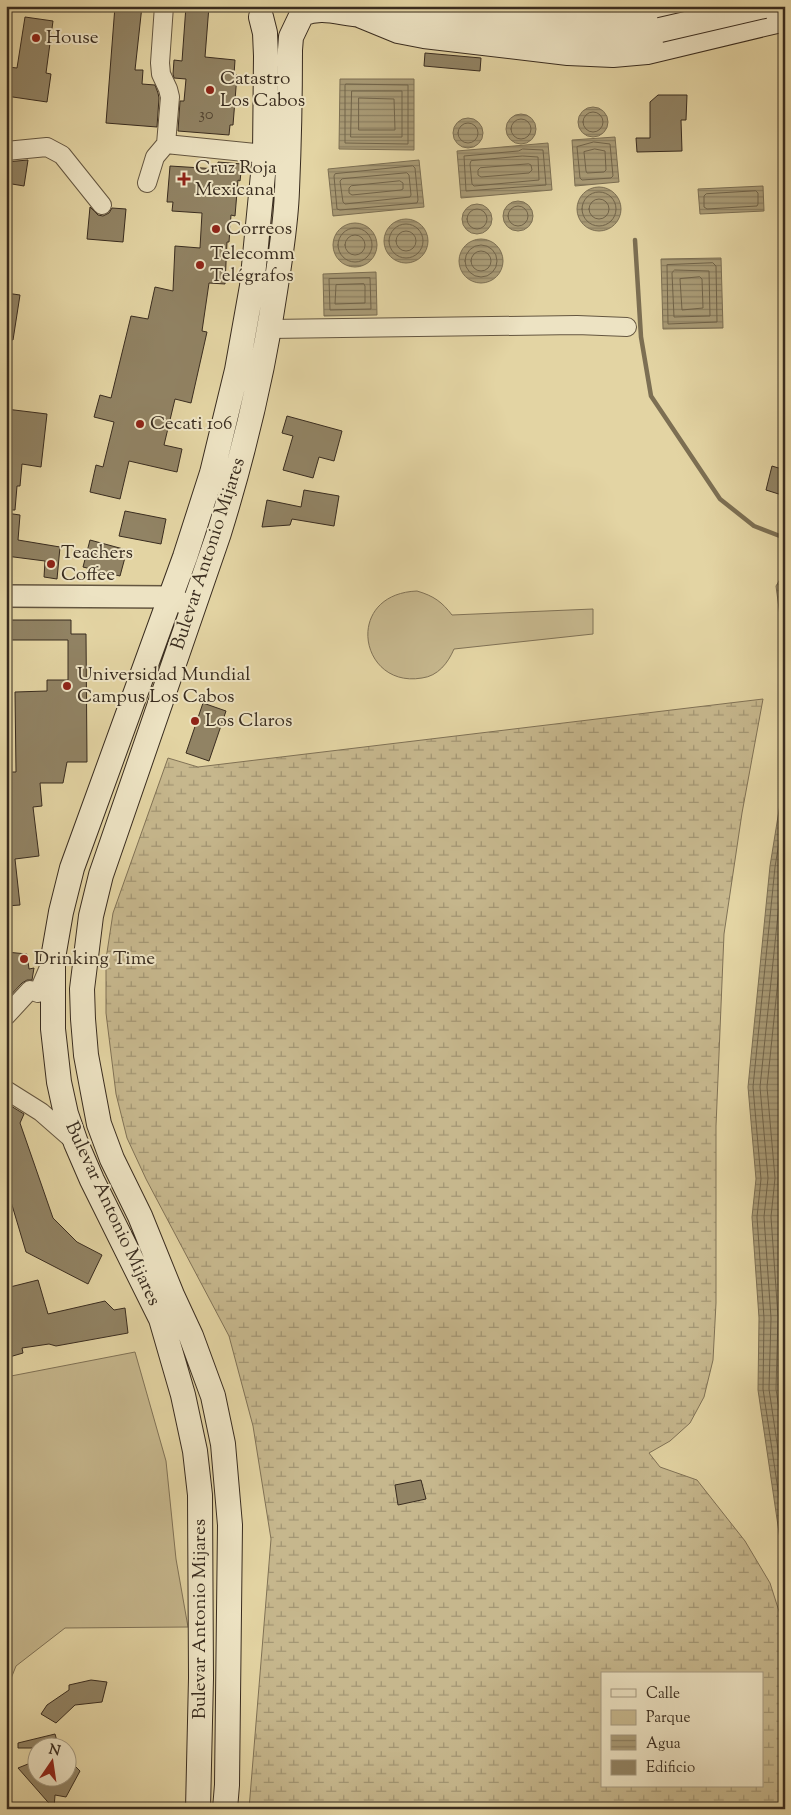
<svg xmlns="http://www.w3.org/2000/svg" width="791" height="1815" viewBox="0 0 791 1815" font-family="'Sorts Mill Goudy',serif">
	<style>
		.green { fill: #c6b78d; stroke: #807256 }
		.wetland { fill: url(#wetland-marsh); stroke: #807256; fill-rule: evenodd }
		.water { fill: url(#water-rules); stroke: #7c6f53 }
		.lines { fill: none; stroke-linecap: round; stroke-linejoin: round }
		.shore { stroke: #71644a; stroke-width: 1 }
		.stream { stroke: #7c6f53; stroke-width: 4.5 }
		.building { fill: #918364; stroke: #392c1f }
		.minor-casing { stroke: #645640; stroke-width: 20 }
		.tertiary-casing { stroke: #645640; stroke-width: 24 }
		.secondary-casing { stroke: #392c1f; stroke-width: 26 }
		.minor { stroke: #ede3c3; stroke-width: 18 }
		.tertiary { stroke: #ede3c3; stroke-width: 21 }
		.secondary { stroke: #ede3c3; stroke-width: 24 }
		.secondary-bridge-casing { stroke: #392c1f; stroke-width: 26; stroke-linecap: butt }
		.secondary-bridge { stroke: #ede3c3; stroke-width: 24 }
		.poi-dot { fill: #8f2418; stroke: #ede3c3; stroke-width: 2 }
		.labels { text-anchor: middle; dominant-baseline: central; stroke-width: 4; stroke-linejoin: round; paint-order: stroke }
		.number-label { font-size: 16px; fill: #4f4230 }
		.poi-label { font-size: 19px; fill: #392c1f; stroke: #ede3c3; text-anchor: start }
		.street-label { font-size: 19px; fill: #392c1f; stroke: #ede3c3 }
	</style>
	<defs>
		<pattern id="wetland-marsh" width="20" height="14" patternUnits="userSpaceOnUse" patternTransform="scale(1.25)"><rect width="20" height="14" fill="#c6b78d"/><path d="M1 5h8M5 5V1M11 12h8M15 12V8" fill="none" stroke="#a29573"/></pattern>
		<pattern id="water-rules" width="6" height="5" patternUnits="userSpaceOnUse" patternTransform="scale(1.25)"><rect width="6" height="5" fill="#a99b76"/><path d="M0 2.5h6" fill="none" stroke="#8b7f60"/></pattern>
	</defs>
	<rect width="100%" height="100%" fill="#e3d4a3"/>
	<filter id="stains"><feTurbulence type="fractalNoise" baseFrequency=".004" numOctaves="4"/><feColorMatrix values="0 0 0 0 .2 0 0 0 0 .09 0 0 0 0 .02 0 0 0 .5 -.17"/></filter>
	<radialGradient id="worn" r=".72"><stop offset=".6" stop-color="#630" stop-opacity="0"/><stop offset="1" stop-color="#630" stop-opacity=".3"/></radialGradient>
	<path class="green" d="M 417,591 C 434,596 442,602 452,615 L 593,609 L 593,634 L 454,649 C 448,663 438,676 422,678 C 359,689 343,594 417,591 Z
		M 135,1352 L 166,1461 L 176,1559 L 188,1627 L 65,1628 L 16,1666 L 6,1691 L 6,1379 L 11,1376 Z"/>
	<path class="wetland" d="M 763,699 L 742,813 L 724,934 L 716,1126 L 716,1303 L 713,1360 L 704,1397 L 690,1423 L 670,1441 L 649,1453 L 660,1467 L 697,1480 L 745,1541 L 770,1583 L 785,1630 L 785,1809 L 249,1809 L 271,1539 L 253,1426 L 229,1336 L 146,1179 L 127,1138 L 116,1094 L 106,1013 L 106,959 L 113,913 L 168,758 L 198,767 ZM 602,1674 L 762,1674 L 762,1786 L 602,1786 Z"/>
	<path class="water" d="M 340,79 L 414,79 L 414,150 L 339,149 Z
		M578 122a15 15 0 1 1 30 0a15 15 0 1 1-30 0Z
		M506 129a15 15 0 1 1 30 0a15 15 0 1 1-30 0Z
		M453 133a15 15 0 1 1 30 0a15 15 0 1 1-30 0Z
		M 615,137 L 619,182 L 575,186 L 572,140 Z
		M 548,143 L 552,190 L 461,198 L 457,151 Z
		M 419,160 L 424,207 L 333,216 L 328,169 Z
		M 763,186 L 764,211 L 700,214 L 698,189 Z
		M577 209a22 22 0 1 1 44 0a22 22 0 1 1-44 0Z
		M503 216a15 15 0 1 1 30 0a15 15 0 1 1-30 0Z
		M462 219a15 15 0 1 1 30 0a15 15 0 1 1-30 0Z
		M384 241a22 22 0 1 1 44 0a22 22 0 1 1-44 0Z
		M333 245a22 22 0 1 1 44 0a22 22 0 1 1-44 0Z
		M459 261a22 22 0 1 1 44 0a22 22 0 1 1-44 0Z
		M 721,258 L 723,328 L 663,329 L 661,259 Z
		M 376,272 L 377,315 L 324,316 L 323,274 Z
		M 785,571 L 785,628 L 780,616 L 776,586 Z
		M 785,773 L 785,1559 L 781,1546 L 758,1390 L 759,1318 L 752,1217 L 756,1179 L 748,1087 L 770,866 Z"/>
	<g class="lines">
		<path class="shore" d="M 346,84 L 408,85 L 408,144 L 345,143 L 345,86 Z
			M 352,91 L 402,91 L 402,137 L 351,137 Z
			M 359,98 L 394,99 L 395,130 L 359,130 Z
			M583 122a10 10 0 1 1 20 0a10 10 0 1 1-20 0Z
			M511 129a10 10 0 1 1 20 0a10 10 0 1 1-20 0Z
			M458 133a10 10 0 1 1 20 0a10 10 0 1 1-20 0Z
			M 594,142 L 610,144 L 613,176 L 611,178 L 582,180 L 580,178 L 577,147 Z
			M 523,149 L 543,150 L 546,185 L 466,191 L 464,156 L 518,151 Z
			M 595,149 L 605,151 L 606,170 L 604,172 L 587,173 L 586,171 L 584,152 Z
			M 523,156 L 538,157 L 539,180 L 474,186 L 472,184 L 470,164 L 471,161 Z
			M 529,164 L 531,165 L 532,170 L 529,173 L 481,177 L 478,175 L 478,170 L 480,168 Z
			M 413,166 L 415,168 L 418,200 L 417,203 L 340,210 L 337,209 L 334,176 L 335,174 Z
			M 407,173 L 409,175 L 411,195 L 410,197 L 345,204 L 343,202 L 340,181 L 342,179 Z
			M 400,181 L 403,183 L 403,189 L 401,190 L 352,195 L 349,193 L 349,188 L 351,186 Z
			M 756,191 L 758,193 L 758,204 L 757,206 L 707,209 L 704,207 L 704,196 L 706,194 Z
			M582 209a17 17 0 1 1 34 0a17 17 0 1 1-34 0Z
			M589 209a10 10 0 1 1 20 0a10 10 0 1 1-20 0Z
			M508 216a10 10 0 1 1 20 0a10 10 0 1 1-20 0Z
			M467 219a10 10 0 1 1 20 0a10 10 0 1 1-20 0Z
			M389 241a17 17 0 1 1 34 0a17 17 0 1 1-34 0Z
			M338 245a17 17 0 1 1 34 0a17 17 0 1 1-34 0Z
			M396 241a10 10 0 1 1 20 0a10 10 0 1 1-20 0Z
			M345 245a10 10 0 1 1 20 0a10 10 0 1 1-20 0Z
			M465 261a16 16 0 1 1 32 0a16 16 0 1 1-32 0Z
			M471 261a10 10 0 1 1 20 0a10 10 0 1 1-20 0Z
			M 713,263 L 716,266 L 717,322 L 668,324 L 667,265 Z
			M 675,270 L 709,271 L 710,316 L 674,317 L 672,273 Z
			M 700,277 L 702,279 L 703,308 L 682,310 L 680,279 Z
			M 370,278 L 371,309 L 330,310 L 329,279 Z
			M 364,284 L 365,286 L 365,303 L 335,304 L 336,285 Z
			M 785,806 L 775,867 L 753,1087 L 761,1179 L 757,1217 L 764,1318 L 763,1389 L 785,1537
			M 785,847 L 760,1087 L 768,1178 L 764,1217 L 771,1318 L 769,1389 L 785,1497
			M 785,912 L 767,1087 L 775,1178 L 771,1217 L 778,1317 L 776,1389 L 785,1448"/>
		<path class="stream" d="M 635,240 L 641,337 L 651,396 L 720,499 L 754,526 L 785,538"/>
	</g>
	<path class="building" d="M 115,6 L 142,6 L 135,70 L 143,70 L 142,84 L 155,85 L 158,93 L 159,98 L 157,127 L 106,123 Z
		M 186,6 L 209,6 L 205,57 L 235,60 L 234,75 L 237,75 L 233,125 L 230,125 L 229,135 L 178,131 L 180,101 L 184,101 L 186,79 L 174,78 L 173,74 L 174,60 L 182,61 Z
		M 25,17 L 53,21 L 46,73 L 51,74 L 47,102 L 6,96 L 8,67 L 17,68 Z
		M 425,53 L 481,58 L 480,71 L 424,66 Z
		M 658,95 L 687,95 L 686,120 L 681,120 L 682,151 L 637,152 L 636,138 L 650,138 L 650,102 Z
		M 28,160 L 24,186 L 6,183 L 6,162 Z
		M 218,162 L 242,164 L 240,181 L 238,180 L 235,216 L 231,215 L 229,242 L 227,242 L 225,284 L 209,283 L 202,331 L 207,332 L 191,403 L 175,399 L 164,445 L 182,449 L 177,472 L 129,461 L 120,499 L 90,492 L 96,465 L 103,467 L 114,422 L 94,417 L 100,395 L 111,398 L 131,316 L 148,319 L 155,287 L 173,291 L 175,246 L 200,248 L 202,213 L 172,211 L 173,202 L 167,202 L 170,166 L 218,169 Z
		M 90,207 L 98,215 L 103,216 L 109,213 L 112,208 L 126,209 L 123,242 L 87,239 Z
		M 6,293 L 20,295 L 13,340 L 6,339 Z
		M 6,409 L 47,414 L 41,467 L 22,464 L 20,486 L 17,486 L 15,510 L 6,510 Z
		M 287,416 L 342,431 L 334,461 L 319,457 L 313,478 L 283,470 L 293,436 L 282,433 Z
		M 772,466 L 785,470 L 785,496 L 766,490 Z
		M 304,490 L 339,496 L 334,526 L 292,519 L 290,525 L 262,527 L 267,500 L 301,507 Z
		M 125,511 L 166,519 L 161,544 L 119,536 Z
		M 6,513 L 20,515 L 18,540 L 60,547 L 57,579 L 44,577 L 45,561 L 6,556 Z
		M 90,540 L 127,550 L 120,576 L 83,567 Z
		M 6,620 L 71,620 L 71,634 L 86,634 L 87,762 L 67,762 L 63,783 L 40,783 L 42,806 L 33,807 L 39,856 L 15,859 L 20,905 L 6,906 L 6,772 L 16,772 L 15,692 L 47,691 L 47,680 L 68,680 L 68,640 L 6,640 Z
		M 203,703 L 226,711 L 209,761 L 186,753 Z
		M 6,952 L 27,954 L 29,969 L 34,968 L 32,980 L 27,980 L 22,983 L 6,1000 Z
		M 6,1103 L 24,1114 L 20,1123 L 53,1218 L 77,1242 L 102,1255 L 88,1284 L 26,1252 L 6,1185 Z
		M 38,1280 L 48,1314 L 105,1301 L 114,1310 L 125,1308 L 128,1333 L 56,1346 L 49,1344 L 22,1348 L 23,1353 L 6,1358 L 6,1288 Z
		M 421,1480 L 426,1499 L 398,1505 L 395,1485 Z
		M 91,1680 L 107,1682 L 102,1702 L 75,1705 L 56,1723 L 41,1714 L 47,1705 L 69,1690 L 69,1685 Z
		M 55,1734 L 59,1748 L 18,1748 L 18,1743 Z
		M 68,1759 L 80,1771 L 66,1797 L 55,1795 L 54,1809 L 18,1768 L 38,1760 L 38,1778 L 68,1778 Z"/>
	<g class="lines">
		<defs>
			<path id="minor" d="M 166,144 L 265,154
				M 6,151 L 47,147 L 62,155 L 102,205
				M 147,183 L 155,157 L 166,144 L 170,97 L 168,89 L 161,74 L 160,63 L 164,6
				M 269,329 L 577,325 L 627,327
				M 6,1016 L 30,990 L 38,993 L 50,965
				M 6,1090 L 41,1112 L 73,1140"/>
			<path id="tertiary" d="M 6,596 L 169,597 L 185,604"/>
			<path id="secondary" d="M 501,6 L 594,16 L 623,14 L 676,6
				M 302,14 C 322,5 341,14 362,15 C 386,16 410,15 434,17 C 512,23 581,43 660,30
				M 359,15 L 398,31 L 424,36 L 568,53 L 613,55 L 647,52 L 785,19
				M 198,1809 L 201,1678 L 200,1495 L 195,1451 L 183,1395 L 161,1319 L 92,1180 L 76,1143 L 66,1114 L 59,1082 L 53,1029 L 53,958 L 61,912 L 72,868 L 185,557 L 212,473 L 237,370 L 252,286 L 265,154 L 266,56 L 265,33 L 261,17
				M 225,1809 L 227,1785 L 230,1525 L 223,1444 L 213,1396 L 191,1336 L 172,1295 L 140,1216 L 112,1159 L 99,1124 L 86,1055 L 83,1019 L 82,989 L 91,916 L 101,875 L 219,533 C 244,452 264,369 276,285 C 281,254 286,222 287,190 C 289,144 290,96 290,50 L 291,37 L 301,16"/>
		</defs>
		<use href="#minor" class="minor-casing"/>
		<use href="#tertiary" class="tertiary-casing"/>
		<use href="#secondary" class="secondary-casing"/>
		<use href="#minor" class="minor"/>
		<use href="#tertiary" class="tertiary"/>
		<use href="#secondary" class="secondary"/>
		<defs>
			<path id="secondary-bridge" d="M 660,30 L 764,6"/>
		</defs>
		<use href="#secondary-bridge" class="secondary-bridge-casing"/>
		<use href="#secondary-bridge" class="secondary-bridge"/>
	</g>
	<g class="poi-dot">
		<circle cx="36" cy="38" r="5"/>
		<circle cx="210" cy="90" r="5"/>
		<path d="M181.5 171.5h5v5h5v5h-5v5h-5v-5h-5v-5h5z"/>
		<circle cx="216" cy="229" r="5"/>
		<circle cx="200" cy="265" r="5"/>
		<circle cx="140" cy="424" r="5"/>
		<circle cx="51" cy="564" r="5"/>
		<circle cx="67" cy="686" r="5"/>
		<circle cx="195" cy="721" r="5"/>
		<circle cx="24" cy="959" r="5"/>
	</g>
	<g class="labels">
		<g class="number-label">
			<text x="206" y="115">30</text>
		</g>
		<g class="poi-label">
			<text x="46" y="38">House</text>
			<text x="220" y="79">Catastro<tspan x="220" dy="22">Los Cabos</tspan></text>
			<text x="195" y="168">Cruz Roja<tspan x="195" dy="22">Mexicana</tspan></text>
			<text x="226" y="229">Correos</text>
			<text x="210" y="254">Telecomm<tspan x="210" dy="22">Telégrafos</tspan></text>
			<text x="150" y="424">Cecati 106</text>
			<text x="61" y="553">Teachers<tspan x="61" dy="22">Coffee</tspan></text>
			<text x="77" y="675">Universidad Mundial<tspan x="77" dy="22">Campus Los Cabos</tspan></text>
			<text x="205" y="721">Los Claros</text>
			<text x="34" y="959">Drinking Time</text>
		</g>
		<g class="street-label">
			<text transform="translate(209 554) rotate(-72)">Bulevar Antonio Mijares</text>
			<text transform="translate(112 1214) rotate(65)">Bulevar Antonio Mijares</text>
			<text transform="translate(200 1619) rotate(-90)">Bulevar Antonio Mijares</text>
		</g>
	</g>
	<rect width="791" height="1815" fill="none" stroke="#e3d4a3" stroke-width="25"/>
	<rect x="8" y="8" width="776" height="1800" fill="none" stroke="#392c1f" stroke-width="2.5"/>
	<rect x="12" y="12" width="766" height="1790" fill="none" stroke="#392c1f"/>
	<rect x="601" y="1672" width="162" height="115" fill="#ede3c3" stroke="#a59a81"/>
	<rect x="611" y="1689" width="25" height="8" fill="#ede3c3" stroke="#a59a81"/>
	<text x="646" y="1698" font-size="15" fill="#392c1f">Calle</text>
	<rect x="611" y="1710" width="25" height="15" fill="#c6b78d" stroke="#a59a81"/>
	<text x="646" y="1722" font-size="15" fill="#392c1f">Parque</text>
	<rect x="611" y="1735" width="25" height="15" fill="url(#water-rules)" stroke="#a59a81"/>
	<text x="646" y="1748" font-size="15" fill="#392c1f">Agua</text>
	<rect x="611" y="1760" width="25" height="15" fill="#918364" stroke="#a59a81"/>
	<text x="646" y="1772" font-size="15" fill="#392c1f">Edificio</text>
	<g transform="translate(52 1762) rotate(13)"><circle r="24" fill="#ede3c3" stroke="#a59a81"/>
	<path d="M0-4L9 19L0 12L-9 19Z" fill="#8f2418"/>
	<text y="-8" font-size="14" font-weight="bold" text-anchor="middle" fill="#392c1f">N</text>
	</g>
	<rect width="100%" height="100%" filter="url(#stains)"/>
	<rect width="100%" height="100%" fill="url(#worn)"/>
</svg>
